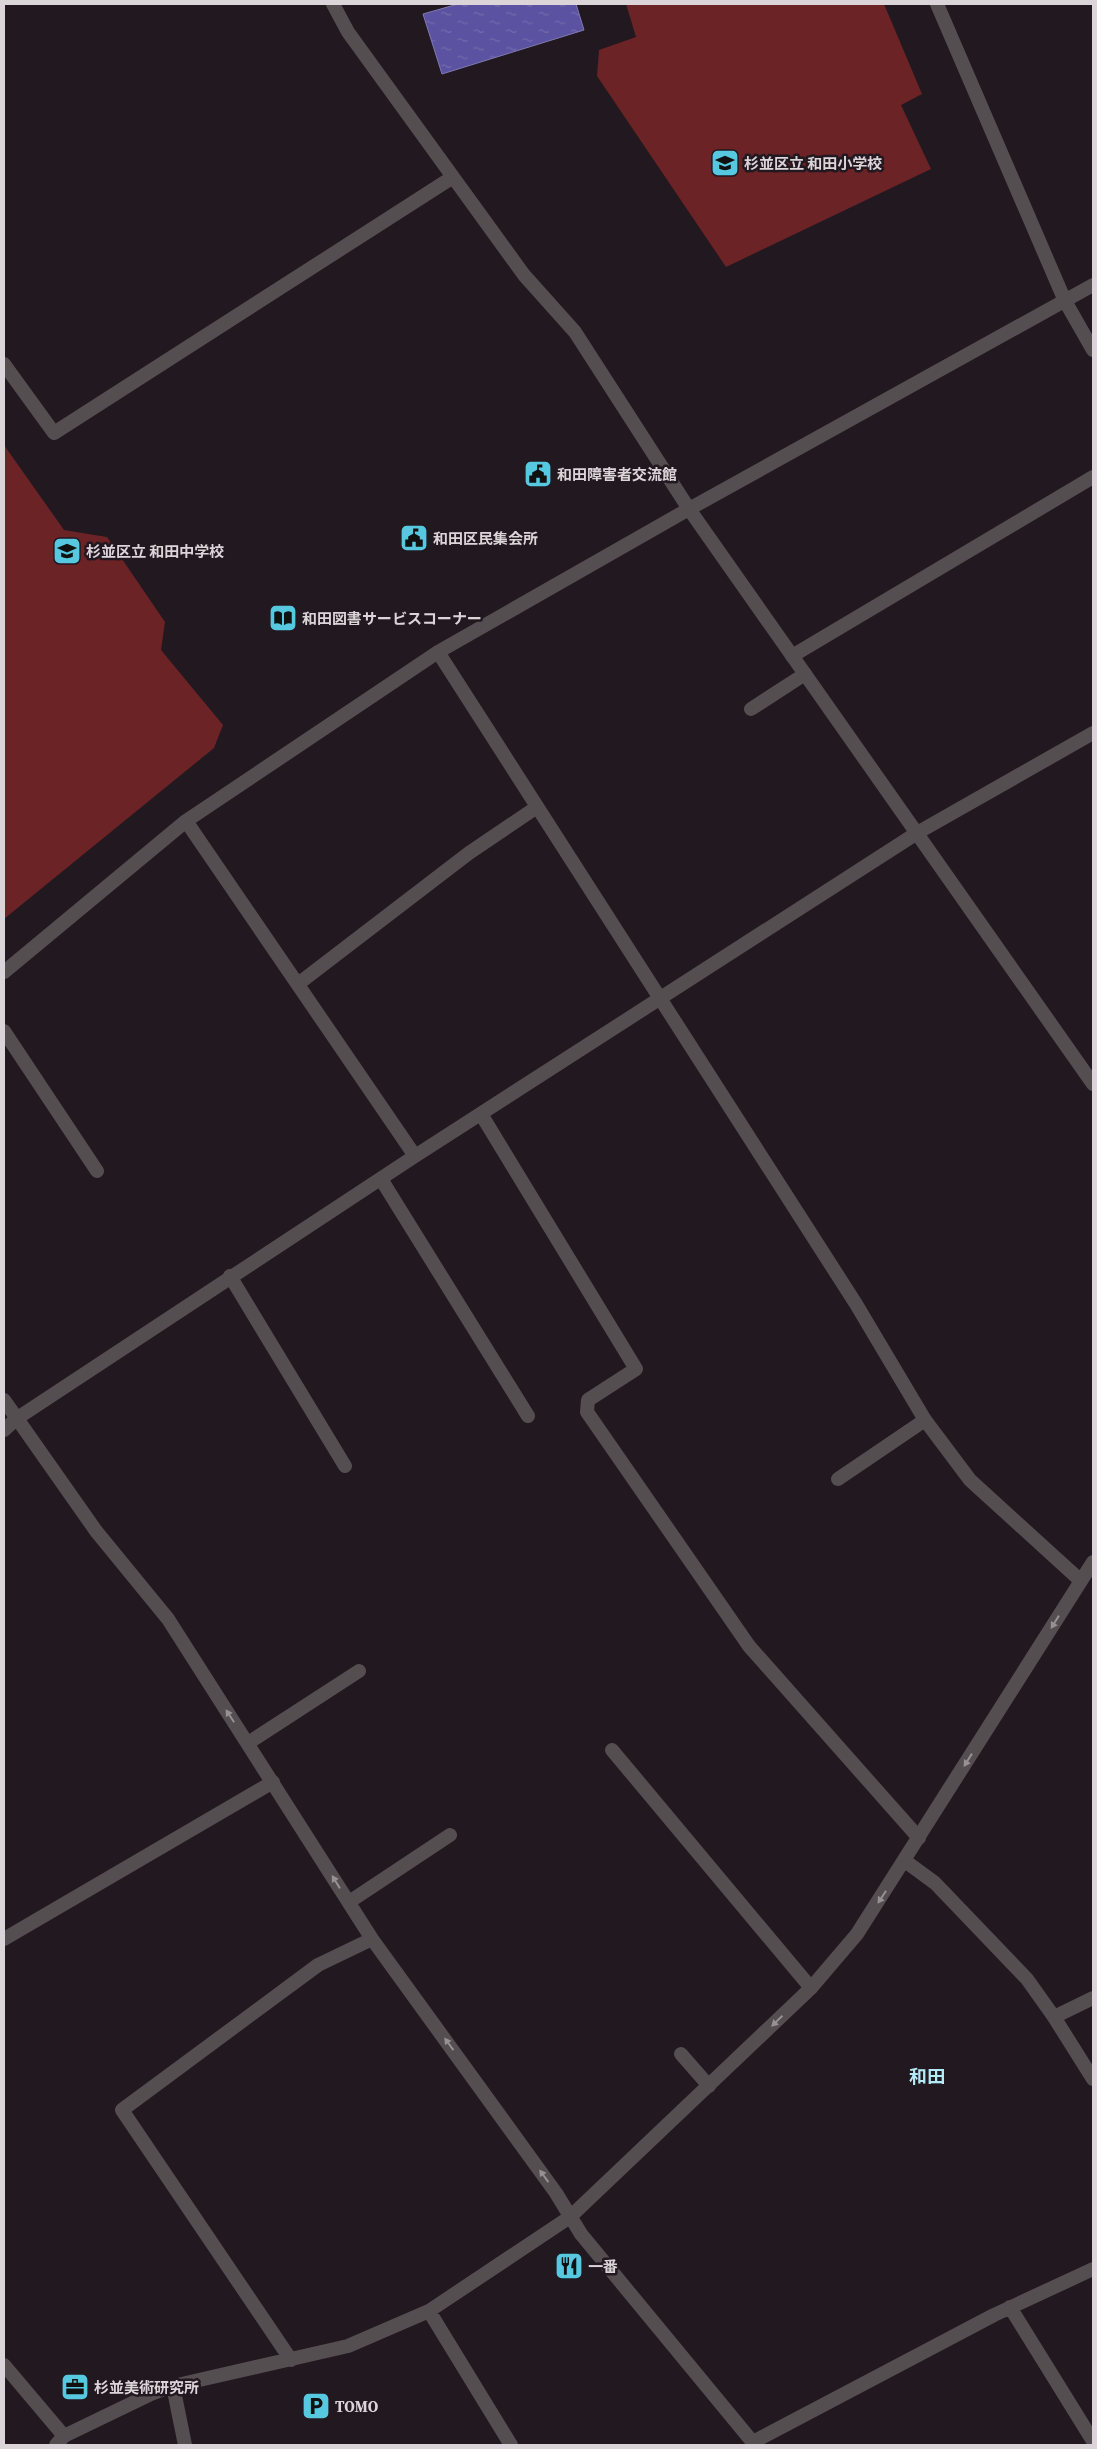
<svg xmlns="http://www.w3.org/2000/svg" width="1097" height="2449" viewBox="0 0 1097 2449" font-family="'Source Serif 4','Noto Sans JP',serif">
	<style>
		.garden { fill: #6b2326 }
		.water { fill: url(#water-ripples); stroke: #817ab2 }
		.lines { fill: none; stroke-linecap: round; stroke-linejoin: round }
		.service { stroke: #554e50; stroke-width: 14 }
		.minor { stroke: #554e50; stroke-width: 14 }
		.oneway { fill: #989194 }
		.labels { text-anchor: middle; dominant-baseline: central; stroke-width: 5; stroke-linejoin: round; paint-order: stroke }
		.poi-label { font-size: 15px; font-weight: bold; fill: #dbd4d9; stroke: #221820; text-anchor: start }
		.quarter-label { font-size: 18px; font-weight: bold; fill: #b2eaf7; stroke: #221820 }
	</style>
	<defs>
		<pattern id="water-ripples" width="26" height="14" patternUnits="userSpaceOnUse" patternTransform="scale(1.25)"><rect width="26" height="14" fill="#5b53a1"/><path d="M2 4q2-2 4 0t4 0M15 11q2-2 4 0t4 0" fill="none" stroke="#726bad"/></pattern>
	</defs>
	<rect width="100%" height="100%" fill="#221820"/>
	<path class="garden" d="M 626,4 L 884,4 L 922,94 L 901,105 L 931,169 L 726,267 L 597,76 L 599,50 L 636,37 Z
		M 4,445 L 64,530 L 107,537 L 165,622 L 161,650 L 223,725 L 214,748 L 4,919 Z"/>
	<path class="water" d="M 458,4 L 576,4 L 584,30 L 442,74 L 423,14 Z"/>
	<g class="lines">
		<path class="service" d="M 1065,301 L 1093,350
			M 792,656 L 1093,477
			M 751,709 L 805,674
			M 298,984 L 469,853 L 537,807
			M 4,1031 L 97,1171
			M 481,1114 L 636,1369 L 588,1400 L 587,1412 L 749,1646 L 919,1838
			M 381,1179 L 528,1416
			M 230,1276 L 345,1466
			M 838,1479 L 925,1420
			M 248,1743 L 359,1671
			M 612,1750 L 811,1988
			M 349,1902 L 450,1835
			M 681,2054 L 709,2086
			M 4,2365 L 64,2436"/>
		<path class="minor" d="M 333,4 L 348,32 L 524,275 L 575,332 L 689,509 L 1093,1084
			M 937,4 L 1065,301
			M 4,364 L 54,433 L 453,177
			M 438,652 L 856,1304 L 925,1420 L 970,1480 L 1081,1581
			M 186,821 L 415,1156
			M 4,972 L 186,821 L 438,652 L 689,509 L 1093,285
			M 4,1400 L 96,1531 L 168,1619 L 372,1939 L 556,2193 L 581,2234 L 755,2445
			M 4,1430 L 16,1419 L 415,1156 L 917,833 L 1093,733
			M 905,1861 L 935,1883 L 1027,1979 L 1054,2017 L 1093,2079
			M 4,1939 L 273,1782
			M 1054,2017 L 1093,1998
			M 1010,2307 L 1093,2441
			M 429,2311 L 511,2445
			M 291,2360 L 122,2110 L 318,1965 L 372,1939
			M 173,2386 L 185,2445
			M 753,2442 L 994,2315 L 1093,2269
			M 56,2445 L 64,2436 L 151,2394 L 173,2386 L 348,2346 L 429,2311 L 570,2217 L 811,1988 L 857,1934 L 1093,1562"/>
	</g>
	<defs><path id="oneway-solid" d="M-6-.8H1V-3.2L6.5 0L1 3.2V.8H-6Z" transform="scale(1.25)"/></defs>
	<g class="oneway">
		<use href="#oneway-solid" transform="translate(1055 1622) rotate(122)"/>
		<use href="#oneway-solid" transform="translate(230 1716) rotate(-123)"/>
		<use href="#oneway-solid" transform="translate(968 1760) rotate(122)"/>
		<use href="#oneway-solid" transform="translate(336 1882) rotate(-122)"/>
		<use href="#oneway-solid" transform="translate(882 1897) rotate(123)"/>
		<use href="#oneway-solid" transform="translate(777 2021) rotate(136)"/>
		<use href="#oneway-solid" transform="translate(449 2044) rotate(-126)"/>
		<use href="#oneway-solid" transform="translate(544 2176) rotate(-126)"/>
	</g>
	<defs>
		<symbol id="school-square" viewBox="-11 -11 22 22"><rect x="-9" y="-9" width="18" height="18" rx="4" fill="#56c9e1" stroke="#221820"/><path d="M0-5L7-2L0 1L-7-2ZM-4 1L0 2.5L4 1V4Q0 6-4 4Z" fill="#111"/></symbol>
		<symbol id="civic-square" viewBox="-11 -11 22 22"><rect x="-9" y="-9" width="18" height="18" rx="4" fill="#56c9e1" stroke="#221820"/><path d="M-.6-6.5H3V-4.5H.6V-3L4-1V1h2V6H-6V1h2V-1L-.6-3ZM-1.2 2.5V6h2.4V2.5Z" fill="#111"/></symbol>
		<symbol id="library-square" viewBox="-11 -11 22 22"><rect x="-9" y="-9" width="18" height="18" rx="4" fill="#56c9e1" stroke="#221820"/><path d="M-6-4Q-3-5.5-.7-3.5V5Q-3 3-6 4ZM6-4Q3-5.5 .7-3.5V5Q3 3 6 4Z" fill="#111"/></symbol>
		<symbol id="restaurant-square" viewBox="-11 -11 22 22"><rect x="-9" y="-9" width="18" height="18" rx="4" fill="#56c9e1" stroke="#221820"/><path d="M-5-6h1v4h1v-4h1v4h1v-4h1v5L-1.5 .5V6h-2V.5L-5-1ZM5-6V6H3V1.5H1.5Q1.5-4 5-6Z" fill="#111"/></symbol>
		<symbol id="office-square" viewBox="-11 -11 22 22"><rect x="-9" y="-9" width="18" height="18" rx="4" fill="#56c9e1" stroke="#221820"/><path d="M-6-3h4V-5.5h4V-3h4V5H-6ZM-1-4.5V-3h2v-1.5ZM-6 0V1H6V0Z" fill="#111"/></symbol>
		<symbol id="parking-square" viewBox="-11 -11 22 22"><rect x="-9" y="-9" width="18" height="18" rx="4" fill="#56c9e1" stroke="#221820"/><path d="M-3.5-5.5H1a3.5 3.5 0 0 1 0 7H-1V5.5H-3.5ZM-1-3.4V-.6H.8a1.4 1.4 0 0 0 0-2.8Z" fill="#111"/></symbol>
	</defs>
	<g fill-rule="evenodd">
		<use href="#school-square" x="709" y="147" width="32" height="32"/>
		<use href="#civic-square" x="522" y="458" width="32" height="32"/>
		<use href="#civic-square" x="398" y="522" width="32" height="32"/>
		<use href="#school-square" x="51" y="535" width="32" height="32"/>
		<use href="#library-square" x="267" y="602" width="32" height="32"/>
		<use href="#restaurant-square" x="553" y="2250" width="32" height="32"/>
		<use href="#office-square" x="59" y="2371" width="32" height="32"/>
		<use href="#parking-square" x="300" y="2390" width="32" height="32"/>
	</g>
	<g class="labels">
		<g class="poi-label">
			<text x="744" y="163">杉並区立 和田小学校</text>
			<text x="557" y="474">和田障害者交流館</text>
			<text x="433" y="538">和田区民集会所</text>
			<text x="86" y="551">杉並区立 和田中学校</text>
			<text x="302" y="618">和田図書サービスコーナー</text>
			<text x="588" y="2266">一番</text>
			<text x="94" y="2387">杉並美術研究所</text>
			<text x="335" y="2406">TOMO</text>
		</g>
		<g class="quarter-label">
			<text x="927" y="2076">和田</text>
		</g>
	</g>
	<rect width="1097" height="2449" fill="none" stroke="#dbd4d9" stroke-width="10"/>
</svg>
